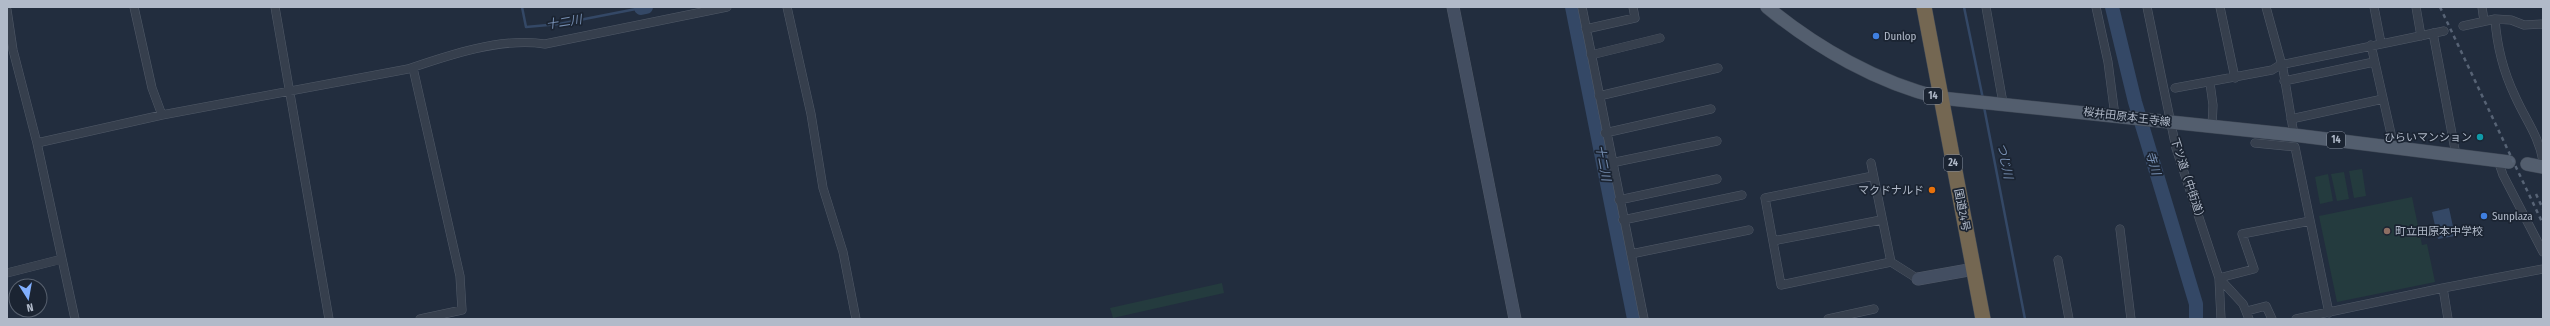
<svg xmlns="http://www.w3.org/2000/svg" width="2550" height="326" viewBox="0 0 2550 326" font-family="'Fira Sans Condensed','Noto Sans JP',sans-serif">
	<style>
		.green { fill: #243b3e }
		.water { fill: #344866 }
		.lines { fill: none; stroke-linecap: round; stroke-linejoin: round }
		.stream { stroke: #344866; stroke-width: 2.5 }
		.river { stroke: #344866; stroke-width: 14 }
		.street-casing { stroke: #515a68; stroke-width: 9 }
		.secondary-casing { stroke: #515a68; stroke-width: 13 }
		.primary-casing { stroke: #3f4856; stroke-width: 14 }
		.highway-casing { stroke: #3e4755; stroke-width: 16 }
		.street { stroke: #363f4d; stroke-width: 8 }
		.secondary { stroke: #434e61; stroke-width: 12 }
		.primary { stroke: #535e6e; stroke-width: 13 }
		.highway { stroke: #746752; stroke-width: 15 }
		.rail { stroke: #576375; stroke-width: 2.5; stroke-dasharray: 4 4; stroke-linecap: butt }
		.shop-dot { fill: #3f7fe0; stroke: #1b2432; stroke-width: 1.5 }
		.culture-dot { fill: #0f9aa8; stroke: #1b2432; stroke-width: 1.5 }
		.food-dot { fill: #e8710a; stroke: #1b2432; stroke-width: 1.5 }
		.education-dot { fill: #8d6e63; stroke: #1b2432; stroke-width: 1.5 }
		.labels { text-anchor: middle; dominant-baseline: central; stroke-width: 3.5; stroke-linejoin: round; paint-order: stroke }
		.shield { fill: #1b2432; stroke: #848d9c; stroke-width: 1 }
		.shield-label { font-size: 10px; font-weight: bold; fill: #b1bac9 }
		.poi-label { font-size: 11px; fill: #b1bac9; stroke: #1b2432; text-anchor: start }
		.street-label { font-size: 11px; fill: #b1bac9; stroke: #1b2432 }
		.water-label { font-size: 12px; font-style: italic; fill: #778fb2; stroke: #1b2432 }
	</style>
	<rect width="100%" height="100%" fill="#222d3e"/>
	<path class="green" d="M 2362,169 L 2366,196 L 2354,198 L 2349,171 Z
		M 2344,172 L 2349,199 L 2337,201 L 2331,174 Z
		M 2328,174 L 2333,201 L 2320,204 L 2315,177 Z
		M 2412,197 L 2422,245 L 2427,244 L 2435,282 L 2337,302 L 2319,216 Z
		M 1222,283 L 1224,293 L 1113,318 L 1110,308 Z"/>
	<path class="water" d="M 2449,208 L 2455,236 L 2438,239 L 2432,212 Z"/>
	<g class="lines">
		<path class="stream" d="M 522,7 L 526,27 L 559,24 L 641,8
			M 1964,7 L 1983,99
			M 1984,107 L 2025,319"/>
		<path class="river" d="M 1572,7 L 1634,319
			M 2112,7 L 2135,102 L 2196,304 L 2196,319
			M 641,8 L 646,7"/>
		<defs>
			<path id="street" d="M 134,7 L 152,88 L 162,115
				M 275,7 L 329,319
				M 787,7 L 811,114 L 823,188 L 843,252 L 856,319
				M 1582,7 L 1644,319
				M 1986,7 L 2003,103
				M 2096,7 L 2108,62 L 2115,116
				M 2147,7 L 2176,148 L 2219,278 L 2221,319
				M 2220,7 L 2235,78
				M 2266,7 L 2283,69 L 2294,135
				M 2374,7 L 2381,43
				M 2416,7 L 2421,36
				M 2482,7 L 2484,21
				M 7,10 L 13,50 L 37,143 L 75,319
				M 2495,19 C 2497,47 2503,71 2515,96 C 2525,119 2539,136 2543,161
				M 2463,26 L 2495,19 L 2511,20 L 2524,25 L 2543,24
				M 1586,29 L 1635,18 L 1633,7
				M 2433,33 L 2456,155
				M 2371,45 L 2394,147
				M 1591,55 L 1660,38
				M 413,68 L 460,276 L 462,310 L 420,319
				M 2284,81 L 2374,62
				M 2210,83 L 2213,105 L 2212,127
				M 2175,88 L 2272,70 L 2280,65 L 2444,31
				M 1599,96 L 1718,68
				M 2291,119 L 2383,99
				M 1605,133 L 1711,109
				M 37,143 L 162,115 L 408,69 C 449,55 502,37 545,44 L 727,7
				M 2255,143 L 2295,147 L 2329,313
				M 2498,160 L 2503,175 L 2543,252
				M 1611,163 L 1717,141
				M 1871,163 L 1891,262 L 1918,279
				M 1873,176 L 1765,198 L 1781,285 L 1891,262
				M 1619,200 L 1717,179
				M 1623,220 L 1742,195
				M 2120,229 L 2131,319
				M 1773,241 L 1881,220
				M 1631,254 L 1749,230
				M 2058,260 L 2069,319
				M 7,273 L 62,259
				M 2219,278 L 2254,269 L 2242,234 L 2310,221
				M 2219,278 L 2243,304 L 2249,319
				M 2247,311 L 2266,306 L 2272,319
				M 1828,319 L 1874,309
				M 2296,319 L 2443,288
				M 2448,319 L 2443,288 L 2543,269"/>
			<path id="secondary" d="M 1453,7 L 1515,319
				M 1918,279 L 1974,269"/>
			<path id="primary" d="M 1767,7 C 1817,48 1878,83 1941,98 L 2294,135 L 2509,162
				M 2527,164 L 2543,167"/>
			<path id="highway" d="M 1924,7 L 1983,319"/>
		</defs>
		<use href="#street" class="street-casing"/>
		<use href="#secondary" class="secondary-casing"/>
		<use href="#primary" class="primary-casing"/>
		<use href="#highway" class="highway-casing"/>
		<use href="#street" class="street"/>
		<use href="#secondary" class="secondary"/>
		<use href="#primary" class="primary"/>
		<use href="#highway" class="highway"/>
		<path class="rail" d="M 2440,7 L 2543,224
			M 2536,194 L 2543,209"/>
	</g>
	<g class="shop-dot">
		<circle cx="1876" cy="36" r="4"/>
		<circle cx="2484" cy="216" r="4"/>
	</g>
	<circle class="culture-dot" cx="2480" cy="137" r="4"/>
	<circle class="food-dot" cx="1932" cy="190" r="4"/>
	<circle class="education-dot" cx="2387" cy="231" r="4"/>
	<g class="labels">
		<g class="shield">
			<rect x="1924" y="88" width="18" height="16" rx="3"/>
			<rect x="2327" y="132" width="18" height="16" rx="3"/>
			<rect x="1944" y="155" width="18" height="16" rx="3"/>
		</g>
		<g class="shield-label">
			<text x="1933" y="96">14</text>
			<text x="2336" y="140">14</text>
			<text x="1953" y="163">24</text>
		</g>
		<g class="poi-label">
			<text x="1884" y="36">Dunlop</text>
			<text x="2472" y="137" text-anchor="end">ひらいマンション</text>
			<text x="1924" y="190" text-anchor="end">マクドナルド</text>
			<text x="2492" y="216">Sunplaza</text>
			<text x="2395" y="231">町立田原本中学校</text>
		</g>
		<g class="street-label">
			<text transform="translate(2127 117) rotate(7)">桜井田原本王寺線</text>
			<text transform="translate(2188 180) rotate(72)">下ツ道（中街道）</text>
			<text transform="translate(1962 210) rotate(79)">国道24号</text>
		</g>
		<g class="water-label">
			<text transform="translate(564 22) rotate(-9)">十二川</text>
			<text transform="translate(2005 161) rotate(78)">つじ川</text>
			<text transform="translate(1603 163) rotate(79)">十二川</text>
			<text transform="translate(2153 163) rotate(73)">寺川</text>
		</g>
	</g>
	<rect width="2550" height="326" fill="none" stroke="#b1bac9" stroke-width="16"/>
	<g transform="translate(28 298) rotate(169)"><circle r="19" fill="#1b2432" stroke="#57606e"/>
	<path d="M0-3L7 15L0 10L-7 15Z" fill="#81affe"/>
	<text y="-6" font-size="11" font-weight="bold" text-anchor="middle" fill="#b1bac9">N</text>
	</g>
</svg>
